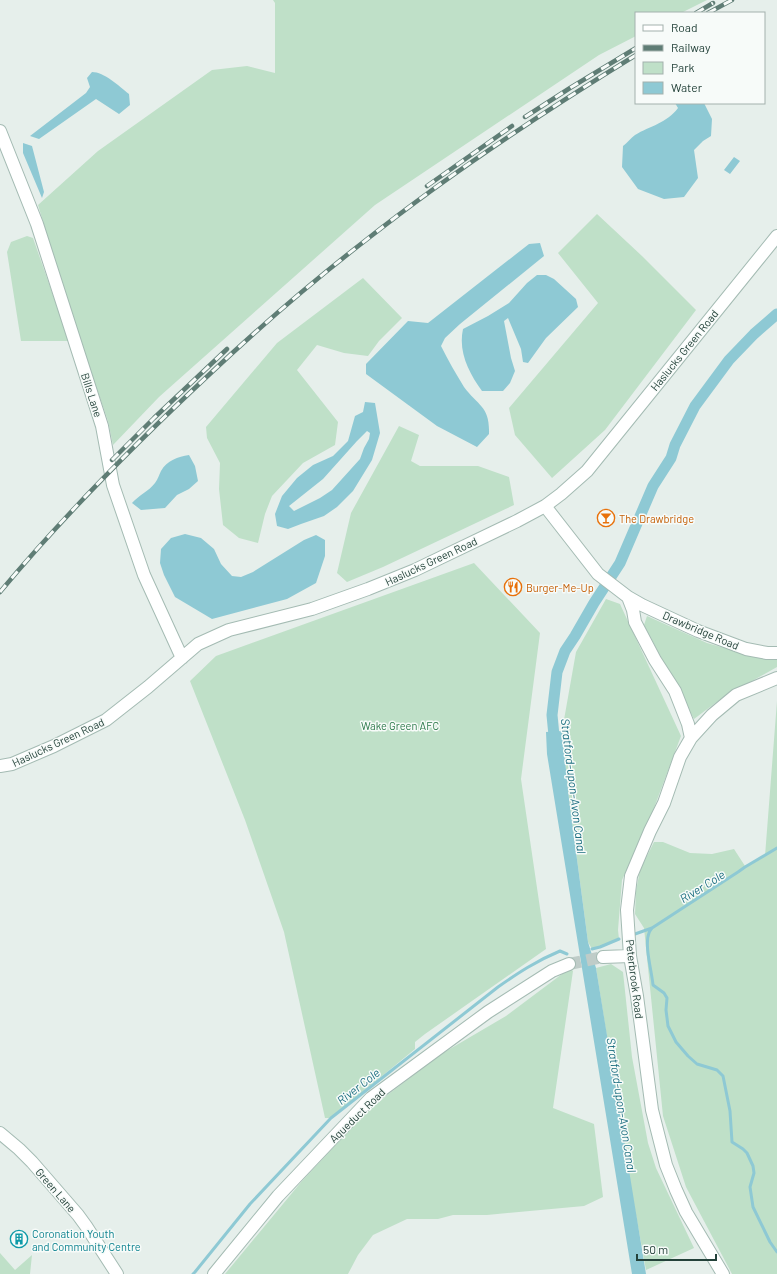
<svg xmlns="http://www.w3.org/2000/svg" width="777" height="1274" viewBox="0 0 777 1274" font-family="Barlow,sans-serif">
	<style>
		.green { fill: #bfe0c8 }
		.water { fill: #8ec9d4; fill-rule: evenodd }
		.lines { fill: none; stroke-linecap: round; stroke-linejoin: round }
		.stream { stroke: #8ec9d4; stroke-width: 3 }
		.canal { stroke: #8ec9d4; stroke-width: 11 }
		.secondary-tunnel { stroke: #bfccc8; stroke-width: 12; stroke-dasharray: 12 6; stroke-linecap: butt }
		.secondary-casing { stroke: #a4bbb3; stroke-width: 14 }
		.secondary { stroke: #fff; stroke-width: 12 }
		.rail-casing { stroke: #5f7d75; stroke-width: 4.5 }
		.rail { stroke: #f7fbf9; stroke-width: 3; stroke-dasharray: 9; stroke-linecap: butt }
		.labels { text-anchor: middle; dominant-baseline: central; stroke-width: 3; stroke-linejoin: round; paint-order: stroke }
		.street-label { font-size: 11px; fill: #24423a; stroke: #f7fbf9 }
		.food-label { font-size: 11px; fill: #c56008; stroke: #f7fbf9; text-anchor: start }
		.park-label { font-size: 11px; fill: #2d7a4b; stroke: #f7fbf9 }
		.culture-label { font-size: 11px; fill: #0d838f; stroke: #f7fbf9; text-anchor: start }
		.water-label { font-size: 12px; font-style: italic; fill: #1c6f80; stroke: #f7fbf9 }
	</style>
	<rect width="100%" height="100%" fill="#e6efeb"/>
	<path class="green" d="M 273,0 L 707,0 L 681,13 L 636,13 L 636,36 L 599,55 L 375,205 L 159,397 L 113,445 L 108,421 L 70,310 L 38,205 L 98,151 L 212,70 L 247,66 L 275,73 L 275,3 Z
		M 597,214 L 642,256 L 696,310 L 605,430 L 552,478 L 515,435 L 509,408 L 598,303 L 558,253 Z
		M 27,236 L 33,238 L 69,341 L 21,341 L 7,252 L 11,242 Z
		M 363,278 L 402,318 L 379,341 L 368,356 L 344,353 L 317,345 L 297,370 L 338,422 L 335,445 L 303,463 L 272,496 L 265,514 L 258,543 L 239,538 L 223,525 L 219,489 L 220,463 L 207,438 L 206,427 L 277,343 Z
		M 399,426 L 419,435 L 411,461 L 420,466 L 478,466 L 509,477 L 514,505 L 383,567 L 347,582 L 337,573 L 351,513 Z
		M 474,563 L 540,633 L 521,779 L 546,949 L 425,1034 L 415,1042 L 415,1049 L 331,1118 L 325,1118 L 284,932 L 245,820 L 190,681 L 216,656 Z
		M 606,599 L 620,604 L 681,736 L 648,824 L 622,880 L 618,930 L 619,939 L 600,947 L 592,949 L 588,942 L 569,799 L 562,731 L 576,652 Z
		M 647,616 L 707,643 L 756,657 L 777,657 L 777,667 L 722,698 L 694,719 L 644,625 Z
		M 777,701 L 777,1274 L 732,1274 L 686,1187 L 663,1116 L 644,928 L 635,914 L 636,891 L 640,870 L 654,842 L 663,842 L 690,853 L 712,854 L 734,849 L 745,866 L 765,856 Z
		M 611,964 L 623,972 L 632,1057 L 648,1143 L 656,1168 L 694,1248 L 646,1270 L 631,1188 L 596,968 Z
		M 570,968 L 573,971 L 553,1108 L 594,1124 L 603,1197 L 584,1206 L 487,1215 L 453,1215 L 438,1219 L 407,1219 L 373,1235 L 358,1255 L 348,1274 L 225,1274 L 302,1181 L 361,1118 L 386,1096 L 443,1053 L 506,1016 Z
		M 0,1253 L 15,1270 L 32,1255 L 30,1274 L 0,1274 Z"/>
	<path class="water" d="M 92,72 C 104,72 119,86 129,94 L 130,105 L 119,114 L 96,99 L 39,139 L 30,136 L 86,93 L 90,87 L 87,78 Z
		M 675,103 L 704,103 L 712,119 L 711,136 L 703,141 L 694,150 L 698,178 L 684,197 L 664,199 L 638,189 L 622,167 L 623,146 C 627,143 631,138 635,135 C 650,126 667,123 678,108 Z
		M 23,143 L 32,146 L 44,192 L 42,198 L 23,153 Z
		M 734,157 L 740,161 L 730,174 L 724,170 Z
		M 540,243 L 544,256 L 460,324 L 445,338 L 441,346 C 448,360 456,374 464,387 C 478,406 490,406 489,434 L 477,447 L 437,426 L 366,374 L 366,364 L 408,321 L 428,323 L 529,244 Z
		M 537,275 L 546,275 L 554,279 L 576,299 L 578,307 L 546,338 L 528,363 L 523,362 L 521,349 L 508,318 L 504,321 L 511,358 L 515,371 L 510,383 L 503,391 L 482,391 C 469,373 458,352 463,329 L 488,316 L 509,303 L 527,283 Z
		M 365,402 L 375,403 L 380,433 L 372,460 L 353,491 L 337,507 L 324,516 L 301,524 L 288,529 L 277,526 L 275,514 L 282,496 L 297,478 L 313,465 L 333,456 L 348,441 L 355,416 L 363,412 ZM 367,431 L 370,433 L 369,439 L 364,448 L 360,459 L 332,490 L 320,498 L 294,511 L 289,506 L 323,479 L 357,441 Z
		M 189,455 L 195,466 L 198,481 L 189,489 L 177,495 L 165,508 L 141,510 L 132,503 C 139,495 149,491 155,483 C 158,479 159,475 161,471 C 167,460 178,457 189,455 Z
		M 185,534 L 201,538 L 214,549 L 221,564 L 232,576 L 241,577 L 253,572 L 304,540 L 316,535 L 325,540 L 325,556 L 316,583 L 287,599 L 212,619 L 175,597 L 164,575 L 160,563 L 161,549 L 171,538 Z
		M 562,731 L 569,799 L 588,942 L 596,968 L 646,1274 L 632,1274 L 547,754 L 546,732 Z"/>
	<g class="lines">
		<path class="stream" d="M 652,928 C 652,928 649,932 649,933 C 644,945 652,972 653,985 L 664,993 L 667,998 L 666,1010 L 668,1026 L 676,1042 L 688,1056 L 697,1064 L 717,1070 L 723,1076 L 730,1111 L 732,1142 L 743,1149 L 747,1153 L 753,1166 L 754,1173 L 750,1187 L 753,1207 L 770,1242 L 777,1252
			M 635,934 L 652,928 L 738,872 L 745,867 L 777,848
			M 592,949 L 600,947 L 619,939
			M 193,1274 L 195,1272 L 250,1204 L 331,1118 L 498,987 C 518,973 536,961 560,951 L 567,954"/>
		<path class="canal" d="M 555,746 L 552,715 L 557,672 L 565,651 L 575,636 L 594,603 L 620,563 L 653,486 L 671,458 L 675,445 L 695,406 L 729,360 L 754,334 L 777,314"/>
		<path class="secondary-tunnel" d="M 569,964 L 603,957"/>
		<defs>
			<path id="secondary" d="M 0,131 L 37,224 L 102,426 L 113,485 L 144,575 L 182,658
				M 545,506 L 598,574 L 628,597 L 642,605 L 698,631 L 746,649 L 767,653 L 777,653
				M 628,597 L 633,610 L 635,622 L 655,660 L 675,691 L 688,724 L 691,738
				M 0,766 L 12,764 L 54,746 L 106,720 L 148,687 L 198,644 L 229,630 L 312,609 L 368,589 L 415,570 L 517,521 L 545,506 L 561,494 L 587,471 L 777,236
				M 603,957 L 630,956
				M 0,1133 L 19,1149 L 32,1162 L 78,1215 L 86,1226 L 117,1274
				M 214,1274 L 278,1196 L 371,1098 L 488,1012 L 552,971 L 569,964
				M 723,1274 L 686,1212 L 676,1190 L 666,1165 L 652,1110 L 637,996 L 630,956 L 627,910 L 631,876 L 650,831 L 664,803 L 680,757 L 691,738 L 712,715 L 736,695 L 777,678"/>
		</defs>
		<use href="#secondary" class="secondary-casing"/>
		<use href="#secondary" class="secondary"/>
		<defs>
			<path id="rail" d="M 696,13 L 713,3
				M 708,13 L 732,0
				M 525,117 L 570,88 L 636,48
				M 427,186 L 512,126
				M 112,460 L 154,418 L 227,349
				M 0,592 C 66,513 138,441 213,371 C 262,325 313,281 366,240 C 452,172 543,112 636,55"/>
		</defs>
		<use href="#rail" class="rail-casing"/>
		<use href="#rail" class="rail"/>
	</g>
	<defs>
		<symbol id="bar-ring" viewBox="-11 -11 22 22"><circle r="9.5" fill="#f7fbf9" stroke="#e8710a" stroke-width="1.5"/><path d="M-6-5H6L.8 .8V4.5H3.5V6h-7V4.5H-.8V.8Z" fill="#e8710a"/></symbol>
		<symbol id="restaurant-ring" viewBox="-11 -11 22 22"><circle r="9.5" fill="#f7fbf9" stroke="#e8710a" stroke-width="1.5"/><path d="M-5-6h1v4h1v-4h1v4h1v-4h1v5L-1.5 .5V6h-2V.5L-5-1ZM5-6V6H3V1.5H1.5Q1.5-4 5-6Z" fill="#e8710a"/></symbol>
		<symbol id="building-ring" viewBox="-11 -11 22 22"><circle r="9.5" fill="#f7fbf9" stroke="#0f9aa8" stroke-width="1.5"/><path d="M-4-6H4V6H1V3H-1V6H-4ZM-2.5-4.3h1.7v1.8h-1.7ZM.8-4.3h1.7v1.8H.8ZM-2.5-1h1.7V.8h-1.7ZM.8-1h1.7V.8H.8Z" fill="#0f9aa8"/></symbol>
	</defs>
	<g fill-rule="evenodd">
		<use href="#bar-ring" x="596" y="508" width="20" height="20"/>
		<use href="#restaurant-ring" x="503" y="577" width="20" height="20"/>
		<use href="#building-ring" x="9" y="1229" width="20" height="20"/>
	</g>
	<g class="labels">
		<g class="street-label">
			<text transform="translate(684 350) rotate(-51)">Haslucks Green Road</text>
			<text transform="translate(92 395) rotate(72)">Bills Lane</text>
			<text transform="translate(431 561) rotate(-25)">Haslucks Green Road</text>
			<text transform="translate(701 630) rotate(23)">Drawbridge Road</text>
			<text transform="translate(58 742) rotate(-25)">Haslucks Green Road</text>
			<text transform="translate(635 979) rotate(83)">Peterbrook Road</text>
			<text transform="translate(357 1115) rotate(-44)">Aqueduct Road</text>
			<text transform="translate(56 1190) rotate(49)">Green Lane</text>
		</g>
		<g class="food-label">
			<text x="619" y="518">The Drawbridge</text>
			<text x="526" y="587">Burger-Me-Up</text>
		</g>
		<g class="park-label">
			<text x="400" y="725">Wake Green AFC</text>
		</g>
		<g class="culture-label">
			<text x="32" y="1233">Coronation Youth<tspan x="32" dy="13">and Community Centre</tspan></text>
		</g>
		<g class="water-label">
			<text transform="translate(574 786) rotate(83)">Stratford-upon-Avon Canal</text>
			<text transform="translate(702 886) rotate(-32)">River Cole</text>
			<text transform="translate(358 1086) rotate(-38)">River Cole</text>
			<text transform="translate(622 1105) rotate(81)">Stratford-upon-Avon Canal</text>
		</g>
	</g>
	<rect x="635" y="12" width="130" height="92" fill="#f7fbf9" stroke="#a3b1ad"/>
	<rect x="643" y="25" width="20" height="6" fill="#ffffff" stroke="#a3b1ad"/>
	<text x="671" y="32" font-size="12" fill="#24423a">Road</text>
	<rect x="643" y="45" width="20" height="6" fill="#5f7d75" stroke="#a3b1ad"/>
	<text x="671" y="52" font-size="12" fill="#24423a">Railway</text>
	<rect x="643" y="62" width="20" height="12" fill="#bfe0c8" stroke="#a3b1ad"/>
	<text x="671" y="72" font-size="12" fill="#24423a">Park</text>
	<rect x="643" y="82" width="20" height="12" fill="#8ec9d4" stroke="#a3b1ad"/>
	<text x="671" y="92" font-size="12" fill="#24423a">Water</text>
	<path d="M637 1254v6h79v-6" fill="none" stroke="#24423a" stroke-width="2"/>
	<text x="643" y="1254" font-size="12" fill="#24423a" stroke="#f7fbf9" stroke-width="3" paint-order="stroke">50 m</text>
</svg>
